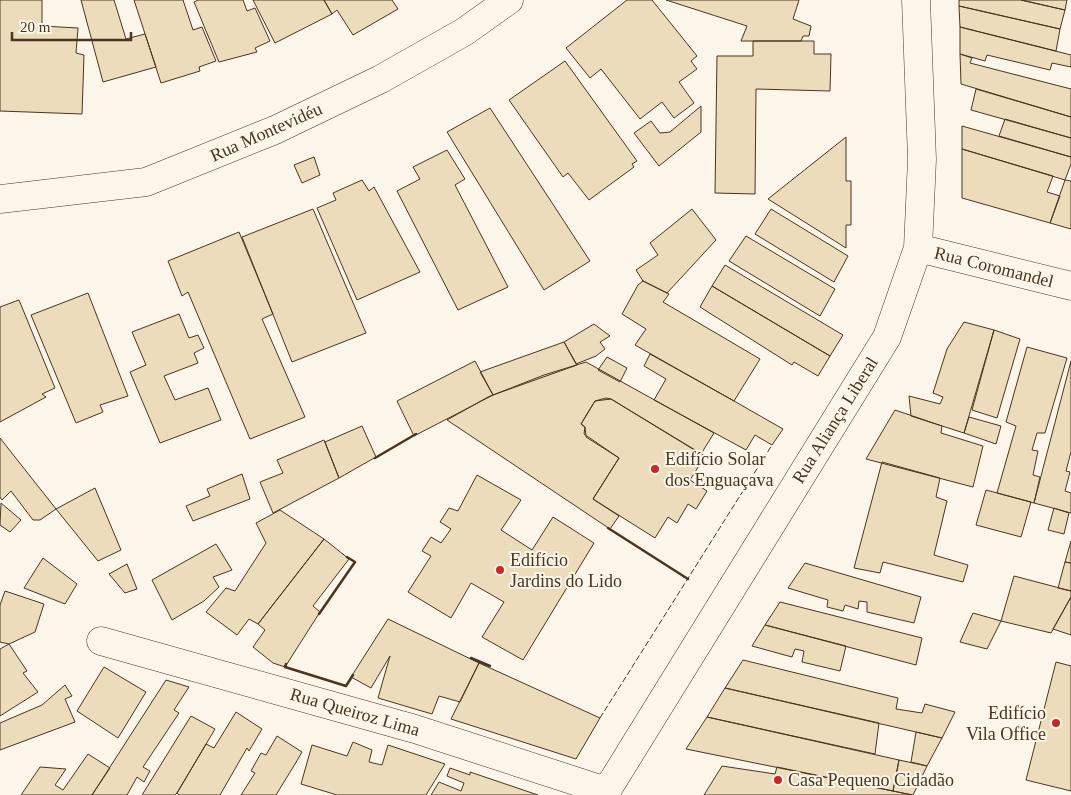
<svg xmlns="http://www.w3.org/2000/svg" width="1071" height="795" viewBox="0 0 1071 795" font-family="'Times New Roman',serif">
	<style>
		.building { fill: #ecdcbc; stroke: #4a3520 }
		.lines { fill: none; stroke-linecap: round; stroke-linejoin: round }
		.minor-casing { stroke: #4a3520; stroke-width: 29 }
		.minor { stroke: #fbf6e9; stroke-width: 28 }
		.fence { stroke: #4a3520; stroke-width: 1; stroke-dasharray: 6 2.5; stroke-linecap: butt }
		.wall { stroke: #4a3520; stroke-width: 2.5 }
		.poi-dot { fill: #c62828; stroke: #fbf6e9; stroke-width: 2 }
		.labels { text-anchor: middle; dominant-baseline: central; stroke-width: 4; stroke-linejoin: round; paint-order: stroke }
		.street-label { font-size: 18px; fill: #4a3520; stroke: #fbf6e9 }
		.poi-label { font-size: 18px; fill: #4a3520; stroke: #fbf6e9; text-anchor: start }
	</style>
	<rect width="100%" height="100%" fill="#fbf6e9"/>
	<path class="building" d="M 0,0 L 42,0 L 42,26 L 78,28 L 76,53 L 84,55 L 82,114 L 0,111 Z
		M 81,0 L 114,0 L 126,39 L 145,34 L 156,67 L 103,82 Z
		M 134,0 L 183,0 L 193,30 L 202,27 L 216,61 L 199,67 L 200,71 L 161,83 Z
		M 198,0 L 243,0 L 247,11 L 255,8 L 270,41 L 255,48 L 257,52 L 219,62 L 194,2 Z
		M 253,0 L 324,0 L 332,14 L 275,43 Z
		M 324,0 L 392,0 L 398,9 L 353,35 L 337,10 L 332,14 Z
		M 627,0 L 652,0 L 697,56 L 691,61 L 697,69 L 679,82 L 694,103 L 674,118 L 662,102 L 640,119 L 601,69 L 590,78 L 566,48 Z
		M 666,0 L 799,0 L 793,19 L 811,26 L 809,36 L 803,36 L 801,41 L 741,41 L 747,26 Z
		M 959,0 L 1021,0 L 1065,10 L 1060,29 L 959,6 Z
		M 1021,0 L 1067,0 L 1065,10 Z
		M 959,6 L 1060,29 L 1056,51 L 960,27 Z
		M 960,27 L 1071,55 L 1071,67 L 1052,63 L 1050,70 L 987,55 L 985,61 L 960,54 Z
		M 753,41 L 814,41 L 814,54 L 831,54 L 830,91 L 756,89 L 755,194 L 715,193 L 717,56 L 753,56 Z
		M 960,54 L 972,58 L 970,63 L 1071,89 L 1071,117 L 961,84 Z
		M 565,61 L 637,161 L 632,164 L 634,167 L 589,200 L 568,173 L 563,177 L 509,100 Z
		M 976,89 L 1071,117 L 1071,138 L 971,110 Z
		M 701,106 L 701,132 L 659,166 L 634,133 L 651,121 L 660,133 L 670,132 Z
		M 490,108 L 590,261 L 544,290 L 447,132 Z
		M 1005,119 L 1071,138 L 1071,157 L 999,136 Z
		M 962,126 L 1071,157 L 1071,164 L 1065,180 L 962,149 Z
		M 846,137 L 846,181 L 851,181 L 851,225 L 846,225 L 846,248 L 768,199 Z
		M 962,149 L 1053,176 L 1047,192 L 1060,196 L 1050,223 L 962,198 Z
		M 447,150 L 465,179 L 455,185 L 508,287 L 458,310 L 397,191 L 420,179 L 413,167 Z
		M 314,157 L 320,175 L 302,183 L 294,165 Z
		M 362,180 L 369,191 L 374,187 L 420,272 L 357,300 L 317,208 L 336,200 L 333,193 Z
		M 1065,180 L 1071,181 L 1071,229 L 1050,223 Z
		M 313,209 L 366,333 L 292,362 L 242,237 Z
		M 692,209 L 716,240 L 667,293 L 643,281 L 636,270 L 658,255 L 650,243 Z
		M 771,209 L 848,256 L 834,282 L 755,234 Z
		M 239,232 L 273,314 L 262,319 L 305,417 L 250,439 L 188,292 L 182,296 L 168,261 Z
		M 746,236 L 835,289 L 820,316 L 729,261 Z
		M 725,265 L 843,335 L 830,356 L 712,286 Z
		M 643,281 L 669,294 L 663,302 L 760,359 L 734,401 L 635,345 L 646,329 L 622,314 L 638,285 Z
		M 712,286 L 830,356 L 818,376 L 794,362 L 792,365 L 700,307 Z
		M 88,293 L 128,396 L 100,405 L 103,412 L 76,423 L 31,315 Z
		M 19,300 L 55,388 L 42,394 L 46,397 L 0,422 L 0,307 Z
		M 179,314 L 189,338 L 198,335 L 204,348 L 194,353 L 198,363 L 164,376 L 175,400 L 208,388 L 221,420 L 160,443 L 130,372 L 146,365 L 132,332 Z
		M 964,322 L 994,330 L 964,433 L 911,416 L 909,396 L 940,404 L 943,397 L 933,393 L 947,349 Z
		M 594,324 L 610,336 L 600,342 L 605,349 L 596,356 L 576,364 L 564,342 Z
		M 994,330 L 1020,339 L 997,418 L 972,410 Z
		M 564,342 L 577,365 L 493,395 L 480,372 Z
		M 1027,347 L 1067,358 L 1045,433 L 1037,433 L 1032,450 L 1038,451 L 1033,475 L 1040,477 L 1034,503 L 997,493 L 1016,426 L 1006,422 Z
		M 650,354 L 734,401 L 783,429 L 772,445 L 755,435 L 746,450 L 654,400 L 666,379 L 644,366 Z
		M 607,357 L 627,368 L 620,382 L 598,370 Z
		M 475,361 L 493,395 L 414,436 L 397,401 Z
		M 1071,361 L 1071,452 L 1066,471 L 1070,472 L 1065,491 L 1071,493 L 1071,513 L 1034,503 Z
		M 586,362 L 714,433 L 701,454 L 611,399 L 595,401 L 581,424 L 585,427 L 584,434 L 619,458 L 593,499 L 619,516 L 610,529 L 447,420 L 488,397 L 544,375 Z
		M 606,398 L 611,399 L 705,456 L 690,480 L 707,491 L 696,509 L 688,504 L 677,523 L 668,517 L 655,538 L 593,499 L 619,458 L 586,437 L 585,427 L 581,424 L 595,401 Z
		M 895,410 L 942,426 L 941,433 L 983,446 L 973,487 L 866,459 Z
		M 969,417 L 1001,426 L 996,444 L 964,433 Z
		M 362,426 L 376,457 L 339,478 L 325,442 Z
		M 0,438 L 56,509 L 40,520 L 33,520 L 11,491 L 2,500 L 0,497 Z
		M 324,440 L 339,478 L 273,513 L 260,482 L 283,473 L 277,460 Z
		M 882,462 L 940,478 L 936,497 L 947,501 L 934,555 L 968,565 L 963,582 L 883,562 L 880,573 L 854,568 Z
		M 242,474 L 250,499 L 193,521 L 186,506 L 210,496 L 207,489 Z
		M 477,475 L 521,500 L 501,530 L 532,550 L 553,517 L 594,543 L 523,660 L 482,637 L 504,602 L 471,583 L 451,618 L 408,592 L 431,556 L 422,551 L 431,537 L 441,543 L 451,529 L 440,522 L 449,508 L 458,511 Z
		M 95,488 L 121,550 L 98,561 L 56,509 Z
		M 986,490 L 1031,502 L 1021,537 L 976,525 Z
		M 1,503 L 21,520 L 10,532 L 0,525 Z
		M 1054,508 L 1069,513 L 1064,534 L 1048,530 Z
		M 280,510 L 324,539 L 258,624 L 249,619 L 237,635 L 206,612 L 226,588 L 235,591 L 266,543 L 256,523 Z
		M 324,539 L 349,559 L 313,606 L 320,612 L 285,667 L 273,663 L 253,647 L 265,630 L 258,624 Z
		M 1071,541 L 1071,563 L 1065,562 Z
		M 216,544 L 232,570 L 213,577 L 219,587 L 204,601 L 172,620 L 152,580 Z
		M 43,558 L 77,584 L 65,604 L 24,588 Z
		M 1065,562 L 1071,563 L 1071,591 L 1058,588 Z
		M 805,563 L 921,597 L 914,623 L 867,612 L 867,602 L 859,601 L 858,609 L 845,605 L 843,611 L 827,607 L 828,600 L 788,588 Z
		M 127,564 L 137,589 L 125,593 L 109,574 Z
		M 1014,576 L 1071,591 L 1071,597 L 1051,633 L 1001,621 Z
		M 5,591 L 44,604 L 35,632 L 9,644 L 0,642 L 0,605 Z
		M 1071,597 L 1071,635 L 1053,629 Z
		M 780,602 L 922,638 L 916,665 L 765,625 Z
		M 973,613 L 1001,621 L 987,649 L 960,642 Z
		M 388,619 L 479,663 L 460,702 L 439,696 L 432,714 L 378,698 L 390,656 L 371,688 L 351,677 Z
		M 765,625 L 846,646 L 840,671 L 802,662 L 804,651 L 795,649 L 792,657 L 752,646 Z
		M 9,644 L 27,671 L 23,673 L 38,692 L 0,716 L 0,649 Z
		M 743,660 L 898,698 L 896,709 L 922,713 L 925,704 L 955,712 L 942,738 L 725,688 Z
		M 1056,662 L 1071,666 L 1071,791 L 1026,780 Z
		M 479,663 L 600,718 L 576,759 L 451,719 Z
		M 104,667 L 146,692 L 118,738 L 77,711 Z
		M 166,680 L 189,687 L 174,710 L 179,713 L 143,767 L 150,771 L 144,782 L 137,777 L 127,795 L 92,795 Z
		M 65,685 L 72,696 L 65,699 L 75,722 L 0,750 L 0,723 L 42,705 Z
		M 725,688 L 879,723 L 875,754 L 707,717 Z
		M 236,712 L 262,729 L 249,751 L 247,748 L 220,795 L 179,795 L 177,793 L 206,744 L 214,748 Z
		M 191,716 L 215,729 L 177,793 L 175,795 L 142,795 Z
		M 707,717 L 899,760 L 893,791 L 686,749 Z
		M 916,732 L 942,738 L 927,766 L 911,762 Z
		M 277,736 L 302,752 L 295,764 L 276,795 L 241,795 L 255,773 L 251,771 L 261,753 L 266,755 Z
		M 353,742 L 372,750 L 369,762 L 382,765 L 388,745 L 445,764 L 426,795 L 337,795 L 301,784 L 312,745 L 347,756 Z
		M 88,754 L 110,768 L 92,795 L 21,795 L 40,767 L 66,769 L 55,785 L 63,790 Z
		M 899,760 L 927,766 L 913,795 L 893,791 Z
		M 722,766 L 775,774 L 777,767 L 912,795 L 704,795 Z
		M 450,768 L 470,775 L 470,772 L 538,795 L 431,795 L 439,782 L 461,791 L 464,783 L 447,776 Z"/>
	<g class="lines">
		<defs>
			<path id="minor" d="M 0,199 L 146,182 L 275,130 L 381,79 L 464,32 L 509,0
				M 918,248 L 1071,286
				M 101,641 L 415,729 L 606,791
				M 604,795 L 887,337 L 918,248 L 922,159 L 916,0"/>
		</defs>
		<use href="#minor" class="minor-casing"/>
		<use href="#minor" class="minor"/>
		<path class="fence" d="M 600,718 L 772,445"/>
		<path class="wall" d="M 375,458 L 416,434
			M 608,528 L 688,579
			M 319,614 L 355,562 L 347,557
			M 471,658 L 490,666
			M 286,664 L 285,667 L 346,686 L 353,675"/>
	</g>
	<g class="poi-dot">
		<circle cx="655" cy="469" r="5"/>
		<circle cx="500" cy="570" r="5"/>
		<circle cx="1056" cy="723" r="5"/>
		<circle cx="778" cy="780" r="5"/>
	</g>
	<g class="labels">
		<g class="street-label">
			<text transform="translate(266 132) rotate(-24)">Rua Montevidéu</text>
			<text transform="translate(994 267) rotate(14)">Rua Coromandel</text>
			<text transform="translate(835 420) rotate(-58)">Rua Aliança Liberal</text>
			<text transform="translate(355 712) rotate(16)">Rua Queiroz Lima</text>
		</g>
		<g class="poi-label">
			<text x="665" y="459">Edifício Solar<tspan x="665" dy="21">dos Enguaçava</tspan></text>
			<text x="510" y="560">Edifício<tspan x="510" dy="21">Jardins do Lido</tspan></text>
			<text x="1046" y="713" text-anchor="end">Edifício<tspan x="1046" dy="21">Vila Office</tspan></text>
			<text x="788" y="780">Casa Pequeno Cidadão</text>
		</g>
	</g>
	<path d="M12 32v8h119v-8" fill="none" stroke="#4a3520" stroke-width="2.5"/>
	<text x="20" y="32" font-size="15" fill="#4a3520" stroke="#fbf6e9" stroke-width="4" paint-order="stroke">20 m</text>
</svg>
